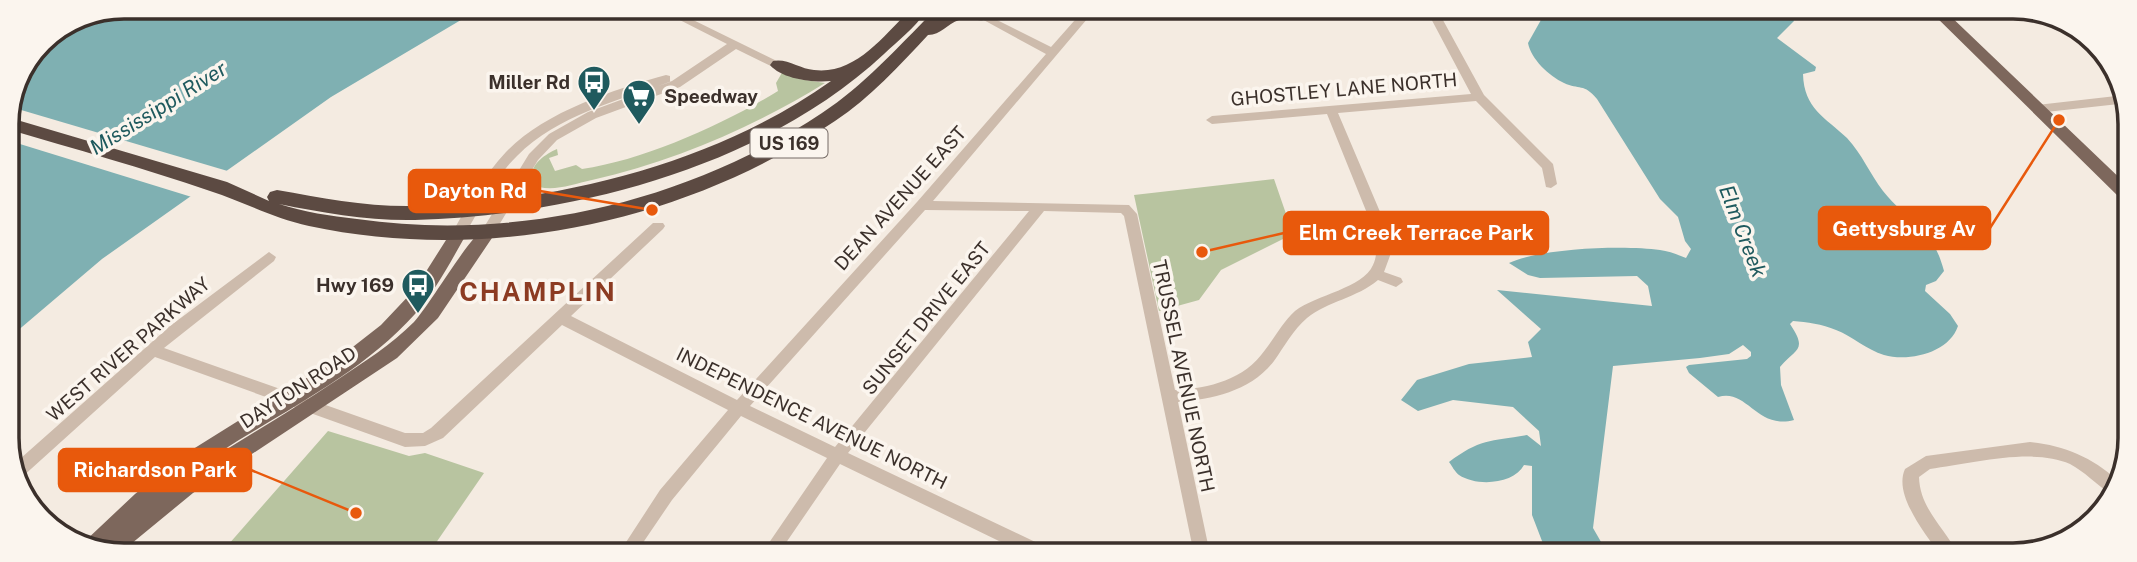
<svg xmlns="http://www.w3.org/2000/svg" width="2137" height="562" viewBox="0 0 2137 562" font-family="'Public Sans',sans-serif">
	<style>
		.green { fill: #b8c4a0 }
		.water { fill: #7fb0b2 }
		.pier { fill: #f4ebe1 }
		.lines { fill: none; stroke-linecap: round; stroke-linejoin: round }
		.minor { fill: #cdbbac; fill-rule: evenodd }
		.major { fill: #7d675c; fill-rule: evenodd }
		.highway { fill: #5c4a42; fill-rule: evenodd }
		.labels { text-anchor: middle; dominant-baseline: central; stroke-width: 7; stroke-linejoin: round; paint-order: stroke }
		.shield { fill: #fbf5ee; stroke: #756b66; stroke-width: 2 }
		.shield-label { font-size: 18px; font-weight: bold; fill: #3b302b }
		.poi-label { font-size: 19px; font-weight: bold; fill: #3b302b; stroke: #fbf5ee; text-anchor: end }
		.street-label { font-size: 19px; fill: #3b302b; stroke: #fbf5ee }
		.water-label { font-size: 21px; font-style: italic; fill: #1f5a5e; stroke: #fbf5ee }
		.district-label { font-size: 26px; font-weight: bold; letter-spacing: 2px; fill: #8c3b22; stroke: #fbf5ee }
		.rim { fill: none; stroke: #3b302b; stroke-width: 3.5 }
		.leader { fill: none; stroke: #e8590c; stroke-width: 2.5 }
		.callout-dot { fill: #e8590c; stroke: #fbf5ee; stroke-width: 2.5 }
		.callout { fill: #e8590c; stroke: #e8590c; stroke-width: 2.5 }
		.callout-label { font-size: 21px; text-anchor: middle; font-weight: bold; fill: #fff }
	</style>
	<rect width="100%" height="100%" fill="#f4ebe1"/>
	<path class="green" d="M 783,71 L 799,79 L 825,83 C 752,128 676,161 592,180 C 574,184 556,191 539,187 C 522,171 541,156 557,149 L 558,155 L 549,158 L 555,171 L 576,165 L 582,169 C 645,160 724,124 778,91 L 776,83 Z
		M 1274,179 L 1293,234 L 1221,270 L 1199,300 L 1159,311 L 1134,195 Z
		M 328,431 L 409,456 L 425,453 L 484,473 L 429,553 L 221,553 Z"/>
	<path class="water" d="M 1789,10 L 1794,21 L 1777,38 L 1816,67 L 1815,71 L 1803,74 C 1804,109 1825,117 1847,138 C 1862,154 1870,174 1883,191 C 1910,225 1931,223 1944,271 L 1936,281 L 1926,285 L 1925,291 L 1950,314 L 1958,326 C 1949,353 1909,362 1884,355 C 1867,350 1852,336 1836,330 C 1822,324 1807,322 1793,321 L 1790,324 C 1808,351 1796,348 1780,367 L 1781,385 L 1794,420 C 1757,430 1747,388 1718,397 L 1689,373 L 1686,367 L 1689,365 L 1747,359 L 1751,356 L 1751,352 L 1743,345 L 1729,354 L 1700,358 L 1613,366 L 1593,528 L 1608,554 L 1547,554 L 1532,515 L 1532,466 L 1524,465 C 1514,484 1477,487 1459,475 C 1455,472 1452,466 1449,462 C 1479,439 1491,441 1527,435 L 1541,446 L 1539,431 L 1513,407 L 1453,400 L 1418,411 L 1401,400 L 1417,380 L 1469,364 L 1532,357 L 1528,342 L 1541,329 L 1497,290 L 1652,306 L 1648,286 L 1637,276 L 1540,278 L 1528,275 L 1509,263 C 1541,248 1624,245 1660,250 C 1669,251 1678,255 1686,258 L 1691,249 L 1685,241 L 1678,217 L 1660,199 L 1597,99 C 1584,83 1579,90 1564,83 C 1549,76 1531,59 1528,43 L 1546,11 Z
		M 471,14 L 331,97 L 102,259 L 9,338 L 7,117 L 42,41 L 80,16 Z"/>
	<path class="pier" d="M 11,107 L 231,172 L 195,198 L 7,140 L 7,117 Z"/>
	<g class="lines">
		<path class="minor" d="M 1427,11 L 1438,11 L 1484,95 L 1553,164 L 1557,184 L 1551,188 L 1546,187 L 1542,168 L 1476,101 L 1338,113 L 1389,233 L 1391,253 L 1384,272 L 1401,278 L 1403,282 L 1396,287 L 1378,280 C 1357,298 1328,301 1307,318 C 1293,330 1284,347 1274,361 C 1251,391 1213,399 1178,402 L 1210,554 L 1194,554 L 1124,216 L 1121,213 L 1044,211 L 848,453 L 1050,549 L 1052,554 L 1026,554 L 840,464 L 779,553 L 762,553 L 827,458 L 741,416 L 672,500 L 636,553 L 619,553 L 660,490 L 728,410 L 562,325 L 443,438 L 425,446 L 405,447 L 155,357 L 21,478 L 19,479 L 12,466 L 170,326 L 269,252 L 276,257 L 274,261 L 164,348 L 405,433 L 423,433 L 431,428 L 653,223 L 663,223 L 665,226 L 663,229 L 571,316 L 737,400 L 917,202 L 1046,54 L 980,18 L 978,16 L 983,13 L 1051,47 L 1082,12 L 1093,12 L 933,201 L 1129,205 L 1137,214 L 1175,390 C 1210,388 1244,380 1265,350 C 1275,337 1283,322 1295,311 C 1316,295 1363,288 1373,265 C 1378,255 1376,244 1375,233 L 1327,114 L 1212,124 L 1206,120 L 1212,116 L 1471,94 ZM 925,210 L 1029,211 L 835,447 L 750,406 Z
			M 1241,12 L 1321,12 L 1315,15 L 1270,19 L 1243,14 Z
			M 668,14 L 681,14 L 785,65 L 783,68 L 775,68 L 736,49 L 680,87 L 596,118 L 557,140 L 538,160 L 493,235 L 483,235 L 481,232 L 529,154 L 549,134 L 588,112 L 672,81 L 727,44 Z
			M 666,75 L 670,76 L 670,82 C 617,101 558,115 517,156 C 494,178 480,209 464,236 L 454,236 L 452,233 C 468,205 484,175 506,152 C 544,112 613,90 666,75 Z
			M 2125,95 L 2128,103 L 2037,113 L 2031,109 L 2037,105 Z
			M 2030,442 C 2063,445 2092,457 2117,480 L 2109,493 C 2096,484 2085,472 2070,464 C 2033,447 1970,464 1930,469 L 1919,477 C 1920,510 1945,527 1958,555 L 1940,555 C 1926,534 1893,495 1905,469 L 1926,456 Z"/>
		<path class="major" d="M 1929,10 L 1944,10 L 2128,186 L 2128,202 L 2122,200 Z
			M 488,226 L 496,232 L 438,318 L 397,358 L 193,493 L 120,553 L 101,553 L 83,543 L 135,494 L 190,451 L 340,357 L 381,325 L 415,289 L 453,229 L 465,229 L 467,233 C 451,261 436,290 415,314 C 353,383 262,420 188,474 C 237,442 288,413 337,380 C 364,362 391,345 414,322 C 430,305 472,231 488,226 Z"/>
		<path class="highway" d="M 907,13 L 925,13 C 914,28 898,41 884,54 C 764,166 576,215 415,220 C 369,221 324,213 279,204 C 304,212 330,216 357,219 C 517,242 688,202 822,113 C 863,86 897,48 932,13 L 990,13 L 992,16 C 983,25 971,16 959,20 C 947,24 941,35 928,35 C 899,66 870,98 835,121 C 685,223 487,264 309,226 C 273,218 244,202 210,191 C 143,168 75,149 7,129 L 7,117 L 227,182 L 269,201 L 267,197 L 270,192 L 277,190 C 322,198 368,207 414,206 C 555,203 715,164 831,81 C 813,83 782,79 770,65 L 773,61 C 787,58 800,69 814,70 C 854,75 882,38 907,13 Z"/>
	</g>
	<defs>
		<symbol id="bus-pin" viewBox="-11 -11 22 30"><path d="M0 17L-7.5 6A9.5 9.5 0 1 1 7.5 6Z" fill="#1f5a5e" stroke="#fbf5ee"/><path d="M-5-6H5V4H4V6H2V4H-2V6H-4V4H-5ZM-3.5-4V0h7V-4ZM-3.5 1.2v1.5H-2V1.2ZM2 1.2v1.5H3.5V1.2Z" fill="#fff"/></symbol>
		<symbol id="supermarket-pin" viewBox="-11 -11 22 30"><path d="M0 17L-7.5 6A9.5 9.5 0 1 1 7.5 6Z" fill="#1f5a5e" stroke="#fbf5ee"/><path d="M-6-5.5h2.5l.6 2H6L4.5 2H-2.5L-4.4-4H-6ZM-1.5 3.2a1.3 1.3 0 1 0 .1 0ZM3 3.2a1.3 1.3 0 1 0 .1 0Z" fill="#fff"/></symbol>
	</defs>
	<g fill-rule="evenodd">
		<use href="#bus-pin" x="575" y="63" width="38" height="52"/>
		<use href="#supermarket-pin" x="620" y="77" width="38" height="52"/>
		<use href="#bus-pin" x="399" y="266" width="38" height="52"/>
	</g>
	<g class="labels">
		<rect class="shield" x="750.5" y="128.5" width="77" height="29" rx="5"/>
		<g class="shield-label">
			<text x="789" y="143">US 169</text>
		</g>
		<g class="poi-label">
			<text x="570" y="82">Miller Rd</text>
			<text x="664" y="96" text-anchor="start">Speedway</text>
			<text x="394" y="285">Hwy 169</text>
		</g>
		<g class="street-label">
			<text transform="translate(1344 89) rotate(-5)">GHOSTLEY LANE NORTH</text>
			<text transform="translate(900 198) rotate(-48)">DEAN AVENUE EAST</text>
			<text transform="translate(926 318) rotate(-51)">SUNSET DRIVE EAST</text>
			<text transform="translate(128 349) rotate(-41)">WEST RIVER PARKWAY</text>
			<text transform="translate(1184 376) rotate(78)">TRUSSEL AVENUE NORTH</text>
			<text transform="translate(298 387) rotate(-33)">DAYTON ROAD</text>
			<text transform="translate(812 418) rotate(26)">INDEPENDENCE AVENUE NORTH</text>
		</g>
		<g class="water-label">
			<text transform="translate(158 108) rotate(-32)">Mississippi River</text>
			<text transform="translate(1743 231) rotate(69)">Elm Creek</text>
		</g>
		<g class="district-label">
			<text x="538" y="291">CHAMPLIN</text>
		</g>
	</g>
	<path d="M0 0H2137V562H0ZM124 19H2013A105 105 0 0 1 2118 124V438A105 105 0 0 1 2013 543H124A105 105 0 0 1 19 438V124A105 105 0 0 1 124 19Z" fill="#fbf5ee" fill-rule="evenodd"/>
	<path class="rim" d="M124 19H2013A105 105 0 0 1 2118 124V438A105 105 0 0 1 2013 543H124A105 105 0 0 1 19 438V124A105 105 0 0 1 124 19Z"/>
	<path class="leader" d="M652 210L540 191M2059 120L1990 228M1202 252L1284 233M356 513L251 470"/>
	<g class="callout-dot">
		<circle cx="652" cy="210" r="7"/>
		<circle cx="2059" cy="120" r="7"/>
		<circle cx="1202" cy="252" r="7"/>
		<circle cx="356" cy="513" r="7"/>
	</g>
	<g class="callout">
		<rect x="409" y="170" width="131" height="42" rx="7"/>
		<rect x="1819" y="207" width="171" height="42" rx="7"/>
		<rect x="1284" y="212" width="264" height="42" rx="7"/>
		<rect x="59" y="449" width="192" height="42" rx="7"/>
	</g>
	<g class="callout-label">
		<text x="475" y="198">Dayton Rd</text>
		<text x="1904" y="236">Gettysburg Av</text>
		<text x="1416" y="240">Elm Creek Terrace Park</text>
		<text x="155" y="477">Richardson Park</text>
	</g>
</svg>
